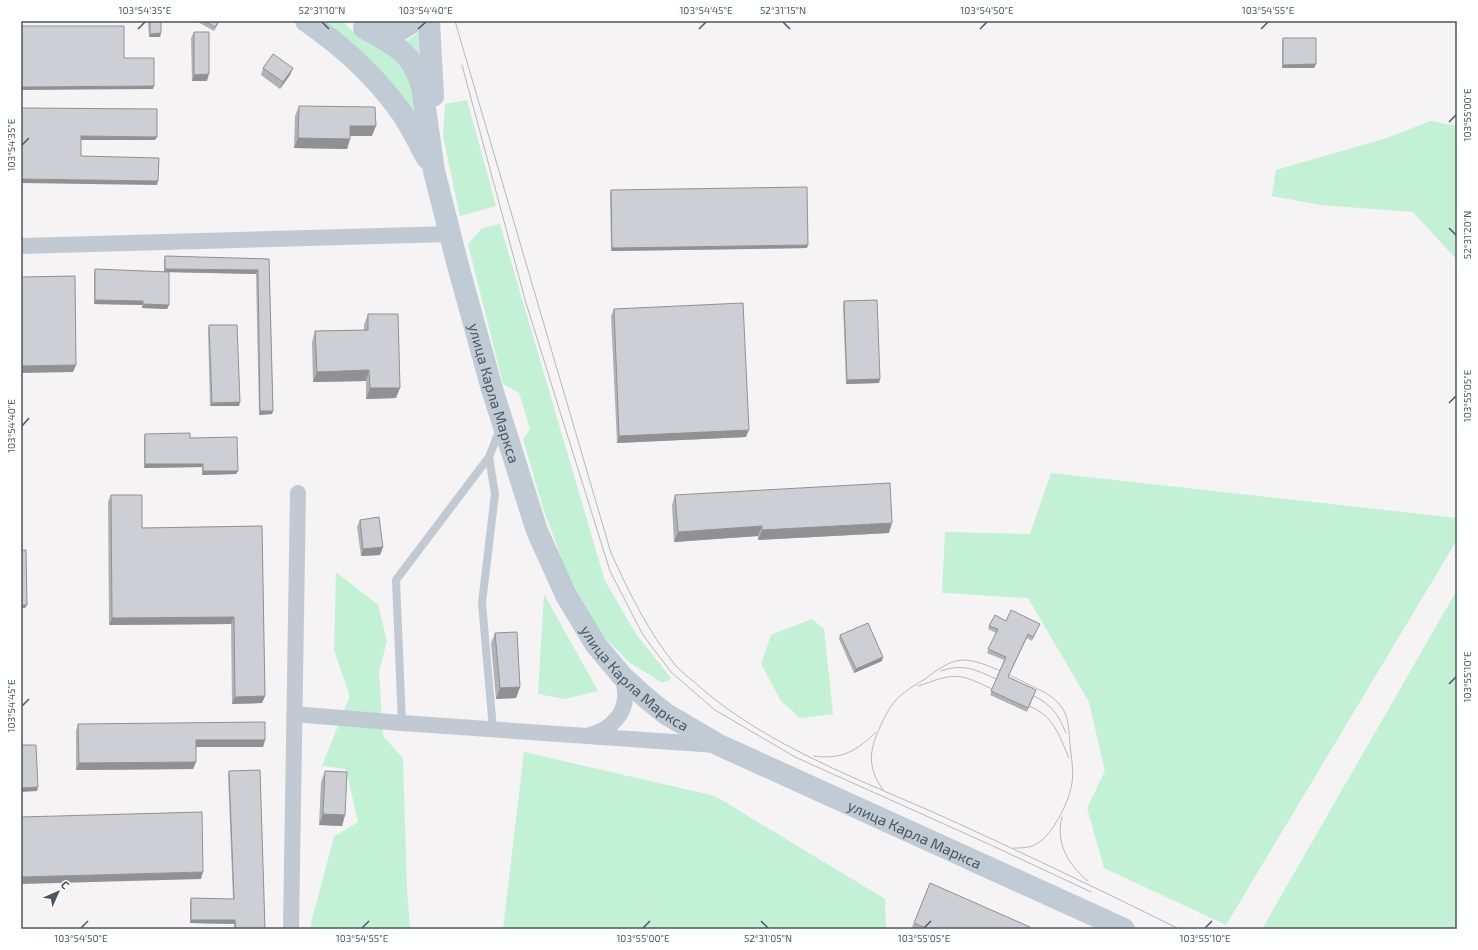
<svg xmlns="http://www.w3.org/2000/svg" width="1478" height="950" viewBox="0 0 1478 950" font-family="'Exo 2',sans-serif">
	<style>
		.green { fill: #c3f1d5 }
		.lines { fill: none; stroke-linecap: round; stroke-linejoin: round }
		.lane { stroke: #c1cad2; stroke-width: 8 }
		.street { stroke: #c1cad2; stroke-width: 16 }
		.secondary { stroke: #c1cbd6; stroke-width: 22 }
		.tram { stroke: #b5b8bd; stroke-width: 1 }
		.wall { fill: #b0b2b7 }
		.shaded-wall { fill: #909195 }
		.building { fill: #cdcfd5; stroke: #909195 }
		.ticks { fill: none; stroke: #4a5661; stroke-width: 1.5 }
		.labels { text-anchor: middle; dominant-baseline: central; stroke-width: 3.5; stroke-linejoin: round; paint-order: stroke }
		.street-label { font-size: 15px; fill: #4a5661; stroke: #fff }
		.neatline { fill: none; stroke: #4a5661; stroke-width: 1.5 }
		.ticks-label { font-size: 10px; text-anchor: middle; fill: #4a5661 }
	</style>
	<rect width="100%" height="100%" fill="#f5f3f3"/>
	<path class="green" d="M 325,21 L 343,21 L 357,36 L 408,65 L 416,120 Z
		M 420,28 L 424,70 L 406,41 L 415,35 Z
		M 467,100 L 496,206 L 460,216 L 443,136 L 445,104 Z
		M 1430,121 L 1457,126 L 1457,260 L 1413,212 L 1320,205 L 1272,196 L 1276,170 L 1387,138 Z
		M 500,224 L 605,581 L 636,634 L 671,678 L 668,681 L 661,682 L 630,663 L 601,634 L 567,573 L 544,511 L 523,439 L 530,429 L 519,393 L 503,384 L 468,244 L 482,228 Z
		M 1051,473 L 1457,518 L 1457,540 L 1226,925 L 1104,868 L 1087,808 L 1105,771 L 1089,702 L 1028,598 L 942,593 L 945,532 L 1030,534 Z
		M 336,572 L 378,605 L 387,641 L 379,671 L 383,736 L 403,758 L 407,890 L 410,929 L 312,929 L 311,923 L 334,837 L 358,822 L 346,769 L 322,766 L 350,696 L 334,650 Z
		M 1457,590 L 1457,925 L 1453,929 L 1262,929 Z
		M 544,594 L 598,691 L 565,699 L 538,694 Z
		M 812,619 L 824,629 L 833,714 L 800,718 L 781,701 L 761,664 L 771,635 Z
		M 524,752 L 715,796 L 885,899 L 886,929 L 503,929 Z"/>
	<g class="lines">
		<path class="lane" d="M 489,457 L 495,494 L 482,603 L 493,729
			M 402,723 L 396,580 L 489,457 L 500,429"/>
		<path class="street" d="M 21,246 L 450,234
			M 294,714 L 402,723 L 716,745
			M 590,735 C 610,730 627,714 625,692 C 625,686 623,681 622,676
			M 291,929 L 298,493"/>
		<g class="secondary">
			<path d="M 306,21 C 341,45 376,77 401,112 C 411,126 418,142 427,158"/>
			<path d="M 429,21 L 433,96"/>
			<path id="s1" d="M 364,28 C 394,45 412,51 422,87 L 434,171 L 457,262 L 492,389 L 537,531 L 566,595 L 596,645 L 622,676 L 645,697 L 666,714 L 719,745 L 1124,929"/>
			<path d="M 371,31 C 386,37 401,32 413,21"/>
		</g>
		<path class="tram" d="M 455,21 L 611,553 C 629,592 648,632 676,666 C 683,674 694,681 702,689 C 770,747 863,781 944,817 C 1023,853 1101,890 1179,929
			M 462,65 L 526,303 L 610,571 L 643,635 L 671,672 L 715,710 L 795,757 L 993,846 L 1091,892
			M 941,671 C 964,663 976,670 996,679
			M 918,686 C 932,682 947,674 962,677 C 972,679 983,685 992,689
			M 1034,696 C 1052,705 1058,714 1066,733
			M 1029,706 C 1054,716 1059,735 1069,758
			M 814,756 C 841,760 857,751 876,732
			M 883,790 C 867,767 869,751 880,727 C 884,718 889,708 895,701 C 903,692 915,685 925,679 C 936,671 948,661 962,660 C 983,659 1024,683 1044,692 C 1052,697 1059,702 1064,711 C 1069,720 1069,733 1070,744 C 1071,756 1074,771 1072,783 C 1069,802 1051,840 1032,846 C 1026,848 1020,848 1014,848
			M 1062,817 C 1055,842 1068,865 1088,881"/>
	</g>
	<path class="wall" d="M 148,21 L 161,21 L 161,33 L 160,37 L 149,37 Z
		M 196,21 L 220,21 L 214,31 Z
		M 194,32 L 207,81 L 192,81 L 191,38 Z
		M 1283,38 L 1316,64 L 1314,68 L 1282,68 L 1282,42 Z
		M 263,68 L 293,68 L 290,75 L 280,89 L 261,75 Z
		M 299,106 L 372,136 L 350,136 L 350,139 L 347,149 L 294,148 L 295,116 Z
		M 611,190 L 807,248 L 611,251 L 610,194 Z
		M 165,256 L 269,259 L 273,411 L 272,414 L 259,415 L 256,274 L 169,272 L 169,305 L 167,309 L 142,308 L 142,305 L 94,304 L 94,272 L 95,269 L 164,272 L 164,260 Z
		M 844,301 L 879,383 L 846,384 L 843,305 Z
		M 614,309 L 746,437 L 617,443 L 611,316 Z
		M 368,314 L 396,398 L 366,399 L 366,381 L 313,382 L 312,342 L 315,331 L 364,330 L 364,325 Z
		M 209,325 L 239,406 L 210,406 L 208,329 Z
		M 145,434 L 190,438 L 236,474 L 202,475 L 202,467 L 144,468 L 144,437 Z
		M 111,495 L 142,528 L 262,526 L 265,696 L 262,703 L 232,704 L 231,624 L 109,625 L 108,502 Z
		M 675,495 L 889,533 L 758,540 L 758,536 L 674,542 L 672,505 Z
		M 360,520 L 383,547 L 380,555 L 361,556 L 357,527 Z
		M 1006,621 L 1040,624 L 1032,641 L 1027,638 L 1008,677 L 1036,690 L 1027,712 L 990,695 L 1004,660 L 987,653 L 996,633 L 988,629 L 989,626 Z
		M 495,633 L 520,687 L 516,698 L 496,699 L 491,643 Z
		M 840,635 L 882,661 L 854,673 L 839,639 Z
		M 78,724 L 265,740 L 263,747 L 196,747 L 196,762 L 193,769 L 76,770 L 76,731 Z
		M 229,771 L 265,929 L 234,929 L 234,924 L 190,923 L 190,902 L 191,898 L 233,899 L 228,774 Z
		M 325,771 L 345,815 L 342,826 L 319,825 L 321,782 Z
		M 914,923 L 1029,929 L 911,929 Z"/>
	<path class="shaded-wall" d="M 161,33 L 160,37 L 149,37 L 150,34 Z
		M 1316,64 L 1314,68 L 1282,68 L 1283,65 Z
		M 293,68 L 290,75 L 280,89 L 283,82 Z
		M 209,74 L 207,81 L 192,81 L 194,75 Z
		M 154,86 L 153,89 L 21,90 L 21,87 Z
		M 350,126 L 376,126 L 372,136 L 347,136 Z
		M 81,136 L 157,137 L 155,140 L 80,140 Z
		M 298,138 L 350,139 L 347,149 L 294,148 Z
		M 21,179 L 158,181 L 157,185 L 21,183 Z
		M 808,245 L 807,248 L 611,251 L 612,248 Z
		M 165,269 L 258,270 L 256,274 L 164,272 Z
		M 95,300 L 143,301 L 142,305 L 94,304 Z
		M 143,304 L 169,305 L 167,309 L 142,308 Z
		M 76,365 L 73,372 L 21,373 L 21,366 Z
		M 369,370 L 366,381 L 313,382 L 317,372 Z
		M 880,379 L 879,383 L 846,384 L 847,380 Z
		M 370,388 L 400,388 L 396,398 L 366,399 Z
		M 240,402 L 239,406 L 210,406 L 212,403 Z
		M 260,411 L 273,411 L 272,414 L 259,415 Z
		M 749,430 L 746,437 L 617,443 L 619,436 Z
		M 145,464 L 203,464 L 202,467 L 144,468 Z
		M 203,471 L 238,471 L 236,474 L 202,475 Z
		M 892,523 L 889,533 L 758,540 L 762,530 Z
		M 762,526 L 758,536 L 674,542 L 678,532 Z
		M 383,547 L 380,555 L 361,556 L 363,549 Z
		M 21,605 L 27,605 L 25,608 L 21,608 Z
		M 234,617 L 231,624 L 109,625 L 112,618 Z
		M 883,657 L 882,661 L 854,673 L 856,669 Z
		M 520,687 L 516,698 L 496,699 L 500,688 Z
		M 265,696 L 262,703 L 232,704 L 235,697 Z
		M 196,740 L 265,740 L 263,747 L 193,747 Z
		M 196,762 L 193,769 L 76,770 L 79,763 Z
		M 38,787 L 37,791 L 21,792 L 21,788 Z
		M 323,814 L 345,815 L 342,826 L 319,825 Z
		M 203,872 L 201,879 L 21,884 L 21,877 Z
		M 191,920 L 235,920 L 234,924 L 190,923 Z"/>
	<path class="building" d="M 150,21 L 161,21 L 161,33 L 150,34 Z
		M 204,21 L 219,21 L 215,27 Z
		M 21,26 L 124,26 L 124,58 L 154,58 L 154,86 L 21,87 Z
		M 194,32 L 209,32 L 209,74 L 194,75 Z
		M 1283,38 L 1316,38 L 1316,64 L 1283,65 Z
		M 273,54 L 293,68 L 283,82 L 263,68 Z
		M 299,106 L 375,107 L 376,126 L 350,126 L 350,139 L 298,138 Z
		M 21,108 L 157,109 L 157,137 L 81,136 L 81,156 L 159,158 L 158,181 L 21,179 Z
		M 807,187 L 808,245 L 612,248 L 611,190 Z
		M 165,256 L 269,259 L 273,411 L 260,411 L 258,270 L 165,269 Z
		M 95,269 L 169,272 L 169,305 L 143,304 L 143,301 L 95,300 Z
		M 75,276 L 76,365 L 21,366 L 21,277 Z
		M 877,300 L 880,379 L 847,380 L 844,301 Z
		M 743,303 L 749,430 L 619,436 L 614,309 Z
		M 368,314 L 398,314 L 400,388 L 370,388 L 369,370 L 317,372 L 315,331 L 368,330 Z
		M 209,325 L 237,325 L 240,402 L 212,403 Z
		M 190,433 L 190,438 L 237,437 L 238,471 L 203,471 L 203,464 L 145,464 L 145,434 Z
		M 890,483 L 892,523 L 762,530 L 762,526 L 678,532 L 675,495 Z
		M 111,495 L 142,495 L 142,528 L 262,526 L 265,696 L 235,697 L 234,617 L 112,618 Z
		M 379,517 L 383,547 L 363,549 L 360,520 Z
		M 21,550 L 26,550 L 27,605 L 21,605 Z
		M 1011,610 L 1040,624 L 1033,637 L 1028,634 L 1008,677 L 1036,690 L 1028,708 L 991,691 L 1006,657 L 988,649 L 998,629 L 989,626 L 995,615 L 1006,621 Z
		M 868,623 L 883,657 L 856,669 L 840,635 Z
		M 517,632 L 520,687 L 500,688 L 495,633 Z
		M 265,722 L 265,740 L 196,740 L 196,762 L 79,763 L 78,724 Z
		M 21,745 L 36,745 L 38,787 L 21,788 Z
		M 260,770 L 265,929 L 236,929 L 235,920 L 191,920 L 191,898 L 234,899 L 229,771 Z
		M 325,771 L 347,772 L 345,815 L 323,814 Z
		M 202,812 L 203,872 L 21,877 L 21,817 Z
		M 930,883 L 1030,927 L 1029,929 L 928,929 L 914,923 Z"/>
	<path class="ticks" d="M 322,22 L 329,29M 783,22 L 790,29M 138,29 L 145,22M 418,29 L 426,22M 699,29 L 706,22M 980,29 L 987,22M 1261,29 L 1268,22M 1449,122 L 1456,115M 22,145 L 29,138M 1449,228 L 1456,235M 1449,403 L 1456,396M 22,426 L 29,418M 1449,684 L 1456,677M 22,706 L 29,699M 761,921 L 768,928M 81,928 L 88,921M 362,928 L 369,921M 643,928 L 650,921M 924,928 L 931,921M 1205,928 L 1212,921"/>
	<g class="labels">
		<g class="street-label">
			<text stroke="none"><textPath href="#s1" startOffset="401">улица Карла Маркса</textPath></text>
			<text stroke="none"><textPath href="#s1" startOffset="725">улица Карла Маркса</textPath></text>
			<text stroke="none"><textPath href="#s1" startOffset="1049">улица Карла Маркса</textPath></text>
		</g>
	</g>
	<rect width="1478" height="950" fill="none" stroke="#ffffff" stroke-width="44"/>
	<g transform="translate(58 892) rotate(45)" stroke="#ffffff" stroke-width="3" paint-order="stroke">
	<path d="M0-3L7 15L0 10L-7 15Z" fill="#4a5661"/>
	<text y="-6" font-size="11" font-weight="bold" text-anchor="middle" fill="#4a5661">С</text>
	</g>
	<rect x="22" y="22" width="1434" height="906" class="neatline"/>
	<g class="ticks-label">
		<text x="145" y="14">103°54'35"E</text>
		<text x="322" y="14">52°31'10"N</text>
		<text x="426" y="14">103°54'40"E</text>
		<text x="706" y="14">103°54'45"E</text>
		<text x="783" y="14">52°31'15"N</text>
		<text x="987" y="14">103°54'50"E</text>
		<text x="1268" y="14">103°54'55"E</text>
		<text transform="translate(1467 115) rotate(-90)" y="4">103°55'00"E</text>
		<text transform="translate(11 145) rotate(-90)" y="4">103°54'35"E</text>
		<text transform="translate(1467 235) rotate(-90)" y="4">52°31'20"N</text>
		<text transform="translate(1467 396) rotate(-90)" y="4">103°55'05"E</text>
		<text transform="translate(11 426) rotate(-90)" y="4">103°54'40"E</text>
		<text transform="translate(1467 677) rotate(-90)" y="4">103°55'10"E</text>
		<text transform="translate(11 706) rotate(-90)" y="4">103°54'45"E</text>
		<text x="81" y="942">103°54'50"E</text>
		<text x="362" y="942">103°54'55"E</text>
		<text x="643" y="942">103°55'00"E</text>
		<text x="768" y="942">52°31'05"N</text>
		<text x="924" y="942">103°55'05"E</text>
		<text x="1205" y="942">103°55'10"E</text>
	</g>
</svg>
